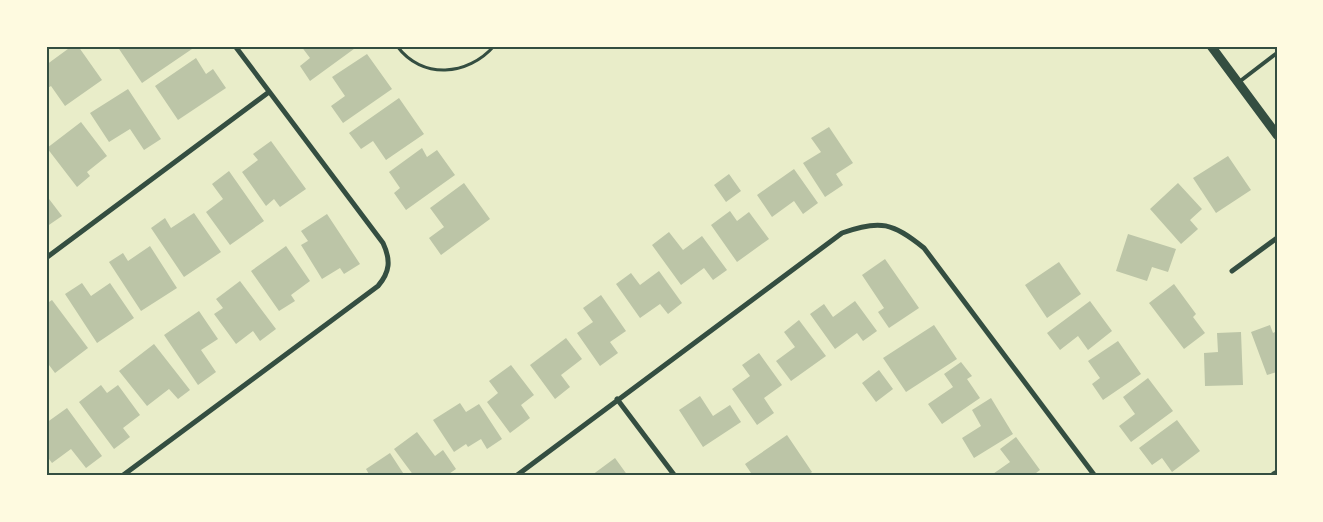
<svg xmlns="http://www.w3.org/2000/svg" width="1323" height="522" viewBox="0 0 1323 522" font-family="'Work Sans',sans-serif">
	<style>
		.building { fill: #bcc5a7 }
		.lines { fill: none; stroke-linecap: round; stroke-linejoin: round }
		.path { stroke: #344e41; stroke-width: 3 }
		.service { stroke: #344e41; stroke-width: 4 }
		.minor { stroke: #344e41; stroke-width: 5 }
		.tertiary { stroke: #344e41; stroke-width: 9 }
		.secondary { stroke: #344e41; stroke-width: 10 }
		.neatline { fill: none; stroke: #344e41; stroke-width: 2 }
	</style>
	<rect width="100%" height="100%" fill="#e9edc9"/>
	<path class="building" d="M 72,46 L 78,46 L 102,80 L 65,106 L 51,86 L 46,89 L 46,65 Z
		M 117,46 L 190,46 L 192,49 L 142,83 Z
		M 301,46 L 358,46 L 310,81 L 300,66 L 310,58 Z
		M 367,54 L 392,89 L 343,123 L 331,106 L 345,96 L 332,77 Z
		M 196,58 L 206,74 L 213,69 L 226,88 L 178,120 L 155,86 Z
		M 128,89 L 161,139 L 144,150 L 130,129 L 109,142 L 90,113 Z
		M 399,98 L 424,134 L 386,160 L 373,141 L 361,149 L 349,133 Z
		M 81,122 L 107,156 L 87,172 L 90,176 L 77,187 L 47,148 Z
		M 829,127 L 853,163 L 836,174 L 843,185 L 825,197 L 803,163 L 821,152 L 811,138 Z
		M 271,141 L 306,189 L 280,207 L 274,199 L 266,206 L 242,172 L 258,160 L 253,154 Z
		M 422,148 L 427,157 L 437,150 L 455,175 L 406,210 L 394,193 L 400,188 L 389,172 Z
		M 1228,156 L 1251,190 L 1216,213 L 1193,178 Z
		M 794,169 L 818,203 L 803,214 L 794,201 L 772,217 L 757,195 Z
		M 229,171 L 264,221 L 230,245 L 206,212 L 223,199 L 212,184 Z
		M 729,174 L 741,191 L 726,202 L 714,185 Z
		M 464,183 L 490,219 L 441,255 L 429,238 L 444,227 L 430,208 Z
		M 1178,183 L 1202,209 L 1190,220 L 1198,229 L 1181,244 L 1150,209 Z
		M 46,195 L 62,216 L 46,227 Z
		M 730,211 L 737,221 L 749,212 L 769,239 L 737,262 L 711,225 Z
		M 194,213 L 221,252 L 184,277 L 151,228 L 165,218 L 171,228 Z
		M 327,214 L 360,264 L 344,274 L 340,268 L 322,279 L 301,245 L 308,241 L 301,231 Z
		M 669,232 L 683,250 L 702,236 L 727,270 L 713,280 L 704,268 L 681,285 L 652,245 Z
		M 1128,234 L 1176,249 L 1168,272 L 1152,267 L 1147,281 L 1116,271 Z
		M 150,246 L 177,288 L 141,311 L 109,262 L 123,253 L 128,261 Z
		M 286,246 L 310,281 L 291,295 L 295,301 L 279,311 L 251,271 Z
		M 885,259 L 919,308 L 889,328 L 878,312 L 884,308 L 862,275 Z
		M 1059,262 L 1081,294 L 1047,318 L 1025,285 Z
		M 659,271 L 682,303 L 668,314 L 660,304 L 640,318 L 616,284 L 631,273 L 640,285 Z
		M 240,281 L 276,329 L 260,341 L 253,331 L 236,344 L 214,314 L 223,308 L 216,299 Z
		M 82,283 L 91,296 L 110,283 L 134,318 L 97,343 L 65,294 Z
		M 1174,284 L 1196,314 L 1193,317 L 1205,333 L 1184,349 L 1149,303 Z
		M 601,295 L 626,331 L 610,342 L 618,353 L 600,366 L 577,333 L 593,322 L 583,308 Z
		M 52,300 L 88,348 L 55,373 L 46,361 L 46,304 Z
		M 855,301 L 877,331 L 863,341 L 857,333 L 835,349 L 810,314 L 824,304 L 833,317 Z
		M 1090,301 L 1112,331 L 1088,350 L 1078,336 L 1060,350 L 1047,333 Z
		M 199,311 L 218,339 L 201,350 L 216,372 L 198,385 L 164,335 Z
		M 799,320 L 826,356 L 791,381 L 776,361 L 795,347 L 784,332 Z
		M 934,325 L 957,359 L 906,392 L 883,358 Z
		M 1270,325 L 1273,333 L 1277,331 L 1277,372 L 1267,375 L 1251,332 Z
		M 1241,332 L 1243,385 L 1205,386 L 1204,353 L 1218,352 L 1217,333 Z
		M 566,338 L 582,359 L 561,375 L 570,387 L 555,399 L 530,365 Z
		M 1118,341 L 1141,374 L 1103,400 L 1092,384 L 1100,378 L 1088,361 Z
		M 154,344 L 190,390 L 178,399 L 169,389 L 147,406 L 119,371 Z
		M 759,353 L 782,385 L 764,398 L 774,413 L 757,425 L 732,389 L 750,376 L 742,365 Z
		M 961,362 L 972,376 L 967,379 L 980,398 L 942,424 L 928,404 L 953,387 L 944,374 Z
		M 511,365 L 534,395 L 521,405 L 530,418 L 510,433 L 487,402 L 498,393 L 489,381 Z
		M 879,370 L 893,389 L 876,402 L 862,383 Z
		M 1148,378 L 1173,411 L 1131,442 L 1119,426 L 1135,414 L 1123,397 Z
		M 101,385 L 107,393 L 118,385 L 140,415 L 123,428 L 130,437 L 114,449 L 79,402 Z
		M 700,396 L 713,416 L 730,405 L 741,422 L 703,447 L 679,410 Z
		M 991,398 L 1013,434 L 974,458 L 962,438 L 981,426 L 972,410 Z
		M 460,403 L 466,412 L 479,404 L 502,439 L 487,449 L 481,439 L 468,447 L 466,444 L 454,452 L 433,420 Z
		M 67,408 L 102,456 L 86,468 L 71,449 L 52,463 L 46,455 L 46,423 Z
		M 1177,420 L 1200,451 L 1172,472 L 1162,458 L 1152,465 L 1139,448 Z
		M 417,432 L 435,456 L 443,450 L 456,469 L 446,476 L 439,476 L 437,473 L 434,476 L 414,476 L 394,449 Z
		M 787,435 L 812,472 L 807,476 L 753,476 L 745,464 Z
		M 1016,437 L 1040,470 L 1032,476 L 990,476 L 1010,462 L 1000,449 Z
		M 390,453 L 405,476 L 370,476 L 366,469 Z
		M 615,458 L 628,476 L 593,476 L 592,475 Z"/>
	<g class="lines">
		<path class="path" d="M 397,46 C 422,80 468,76 494,46"/>
		<path class="service" d="M 1239,82 L 1277,53"/>
		<path class="minor" d="M 46,258 L 269,92
			M 1232,271 L 1277,238
			M 617,399 L 675,476
			M 122,476 L 378,286 C 390,272 391,260 383,243 L 235,46
			M 516,476 L 842,233 C 880,219 893,223 924,248 L 1095,476"/>
		<path class="tertiary" d="M 1211,46 L 1277,135"/>
		<path class="secondary" d="M 1275,476 L 1277,475"/>
	</g>
	<rect width="1323" height="522" fill="none" stroke="#fefae0" stroke-width="95"/>
	<rect x="48" y="48" width="1228" height="426" class="neatline"/>
</svg>
